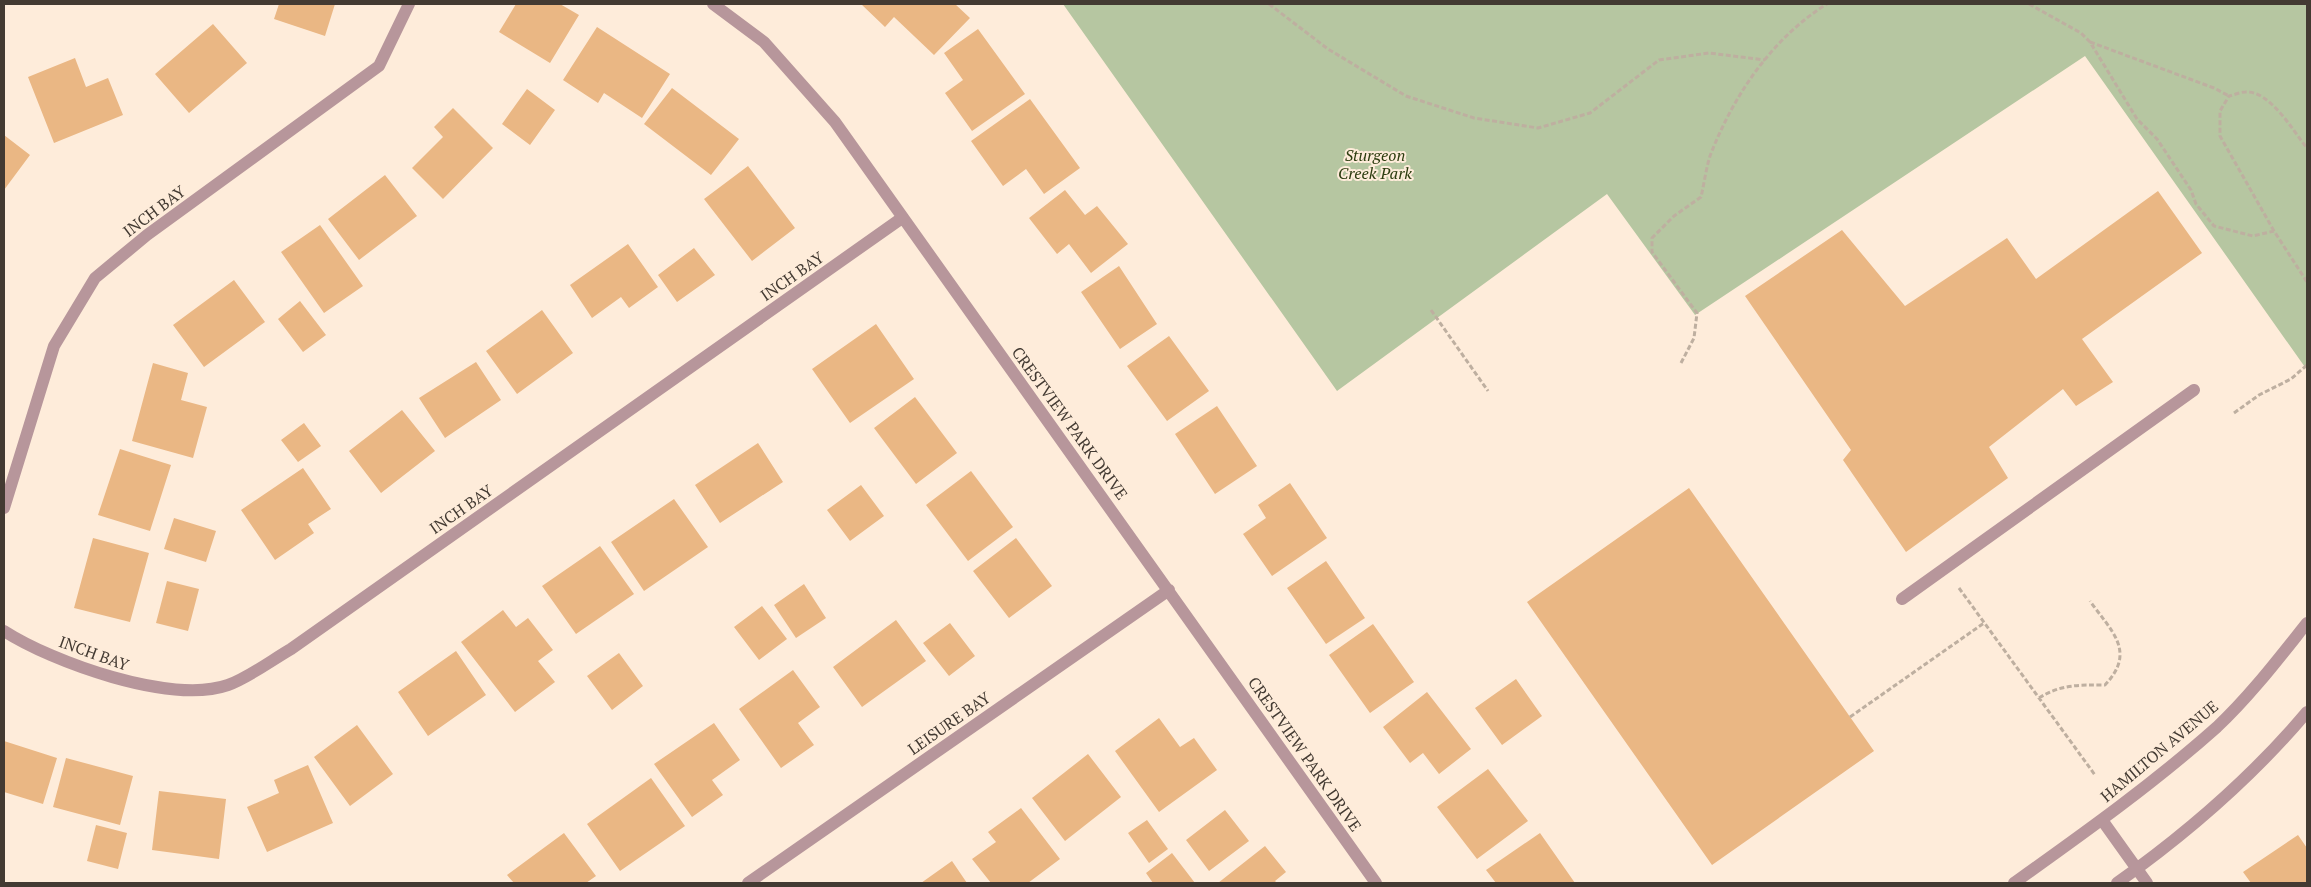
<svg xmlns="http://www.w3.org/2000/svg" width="2311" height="887" viewBox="0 0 2311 887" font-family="'PT Serif',serif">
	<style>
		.green { fill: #b6c6a1 }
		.building { fill: #eab784 }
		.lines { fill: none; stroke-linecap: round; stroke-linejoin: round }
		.path { stroke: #beafa0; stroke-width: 3; stroke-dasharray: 5 2.5; stroke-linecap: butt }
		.minor { stroke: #b7969b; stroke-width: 12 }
		.labels { text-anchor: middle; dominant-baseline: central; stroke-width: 4; stroke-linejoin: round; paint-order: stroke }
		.park-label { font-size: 16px; font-style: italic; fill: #2c3c0f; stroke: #feecda }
		.street-label { font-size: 16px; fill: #433a32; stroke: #feecda }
	</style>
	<rect width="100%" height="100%" fill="#feecda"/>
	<path class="green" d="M 1063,4 L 2307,4 L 2307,370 L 2085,56 L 1695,315 L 1607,194 L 1337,391 Z"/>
	<path class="building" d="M 279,4 L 335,4 L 325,36 L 274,19 Z
		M 516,4 L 560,4 L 579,15 L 550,63 L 499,32 Z
		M 861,4 L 955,4 L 970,18 L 934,55 L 894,17 L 885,27 Z
		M 213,24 L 247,63 L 189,113 L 155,74 Z
		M 597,27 L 670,74 L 642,118 L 604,93 L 598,103 L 563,80 Z
		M 978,29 L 1025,94 L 972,131 L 945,93 L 963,80 L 944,53 Z
		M 75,58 L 86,87 L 108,78 L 123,115 L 54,143 L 28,77 Z
		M 672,88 L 739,139 L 711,175 L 644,124 Z
		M 527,89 L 555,110 L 530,145 L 502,124 Z
		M 1030,99 L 1080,168 L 1044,194 L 1026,169 L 1003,186 L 971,141 Z
		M 453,108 L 493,148 L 443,199 L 412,168 L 443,137 L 434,127 Z
		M 4,135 L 30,155 L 4,190 Z
		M 748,166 L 795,228 L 752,261 L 704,199 Z
		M 385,175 L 417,216 L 359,260 L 328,219 Z
		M 1065,190 L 1085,215 L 1097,206 L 1128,244 L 1091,273 L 1069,244 L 1057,254 L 1029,218 Z
		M 2158,191 L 2202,253 L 2082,339 L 2113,382 L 2076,406 L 2063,389 L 1989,447 L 2008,478 L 1906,552 L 1843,460 L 1851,450 L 1745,296 L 1842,230 L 1905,306 L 2007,238 L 2036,279 Z
		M 320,225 L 363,286 L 324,313 L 281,252 Z
		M 628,244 L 658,287 L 629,308 L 621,297 L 592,318 L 570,285 Z
		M 694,248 L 715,275 L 677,302 L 658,275 Z
		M 1119,266 L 1157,324 L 1120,349 L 1081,292 Z
		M 234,280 L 265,322 L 204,367 L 173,325 Z
		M 300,301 L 326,335 L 303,352 L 278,319 Z
		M 542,310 L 573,353 L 517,394 L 486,351 Z
		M 876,324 L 914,379 L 850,423 L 812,369 Z
		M 1169,336 L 1209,391 L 1167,421 L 1127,366 Z
		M 476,362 L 501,400 L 445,438 L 419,398 Z
		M 153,363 L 188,373 L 181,400 L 207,407 L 193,458 L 132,441 Z
		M 915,397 L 957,453 L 916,484 L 874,428 Z
		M 1217,406 L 1257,466 L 1215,494 L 1175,434 Z
		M 402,410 L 435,451 L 381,493 L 349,451 Z
		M 304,423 L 321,446 L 298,462 L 281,440 Z
		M 758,443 L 783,482 L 720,523 L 695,485 Z
		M 120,449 L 171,465 L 150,531 L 98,515 Z
		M 303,468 L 331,509 L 308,524 L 314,533 L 275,560 L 241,510 Z
		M 971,471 L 1013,527 L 968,561 L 926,505 Z
		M 1290,483 L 1327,538 L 1272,576 L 1243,534 L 1266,518 L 1258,505 Z
		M 861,485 L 884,516 L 850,541 L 827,510 Z
		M 1689,488 L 1874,751 L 1712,865 L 1527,602 Z
		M 674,499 L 708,547 L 644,591 L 611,542 Z
		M 174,518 L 216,531 L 206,562 L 164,549 Z
		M 93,538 L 149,553 L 130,622 L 74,608 Z
		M 1016,538 L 1052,586 L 1009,618 L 973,571 Z
		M 600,546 L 634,594 L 576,634 L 542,586 Z
		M 1326,561 L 1365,618 L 1326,644 L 1287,588 Z
		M 167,581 L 199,589 L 188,631 L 156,623 Z
		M 804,584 L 826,618 L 796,638 L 774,605 Z
		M 762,606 L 787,639 L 759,660 L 734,627 Z
		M 503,610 L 516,627 L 528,618 L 553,650 L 538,661 L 555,682 L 515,712 L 461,642 Z
		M 896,620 L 926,661 L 862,707 L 833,667 Z
		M 950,623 L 975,656 L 949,676 L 923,643 Z
		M 1373,624 L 1414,682 L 1370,713 L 1329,655 Z
		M 456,651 L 486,695 L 428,736 L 398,692 Z
		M 619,653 L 643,686 L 612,710 L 587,676 Z
		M 793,670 L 820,707 L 798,723 L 814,745 L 781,768 L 739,709 Z
		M 1516,679 L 1542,716 L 1502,745 L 1475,708 Z
		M 1427,692 L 1471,749 L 1439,774 L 1423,753 L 1410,763 L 1383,727 Z
		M 1159,718 L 1180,747 L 1194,738 L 1217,770 L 1159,812 L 1115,751 Z
		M 714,723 L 740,760 L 712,780 L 723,795 L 692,817 L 654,764 Z
		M 357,725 L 393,774 L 350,806 L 314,757 Z
		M 4,741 L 57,758 L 43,804 L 4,792 Z
		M 1088,754 L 1121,797 L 1065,841 L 1032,798 Z
		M 66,758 L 133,776 L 120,825 L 53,807 Z
		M 308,765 L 333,823 L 267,852 L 247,807 L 279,793 L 274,780 Z
		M 1488,769 L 1528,821 L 1477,859 L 1437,807 Z
		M 651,778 L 685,826 L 620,871 L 587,824 Z
		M 159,791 L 226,799 L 219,859 L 152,850 Z
		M 1021,808 L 1060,859 L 1028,883 L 991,883 L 972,859 L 996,842 L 988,832 Z
		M 1225,810 L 1249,841 L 1209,871 L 1186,840 Z
		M 1147,820 L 1168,849 L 1149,863 L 1128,833 Z
		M 96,825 L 127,833 L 118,869 L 87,861 Z
		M 564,833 L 596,876 L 586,883 L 514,883 L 507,875 Z
		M 1540,833 L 1575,883 L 1496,883 L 1486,870 Z
		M 2298,835 L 2307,848 L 2307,883 L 2251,883 L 2243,872 Z
		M 1265,846 L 1286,872 L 1275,881 L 1277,883 L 1218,883 Z
		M 1172,853 L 1195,883 L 1153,883 L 1146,873 Z
		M 952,861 L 967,883 L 921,883 Z"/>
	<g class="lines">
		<path class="path" d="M 1269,4 L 1328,49 L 1406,96 L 1474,118 L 1538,128 L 1590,113 L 1659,60 L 1709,53 L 1765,60
			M 2029,4 L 2081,33 L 2090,42 L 2137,119 L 2157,139 L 2191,190 L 2196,204 L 2214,226 L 2253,236 L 2274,231 L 2307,282
			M 2090,42 L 2214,88 L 2229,96
			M 2274,231 L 2220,136 L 2220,111 L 2229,96 C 2234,95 2240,92 2245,92 C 2270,90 2293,131 2307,148
			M 1431,310 L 1488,391
			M 1681,363 L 1694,338 L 1697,313 L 1652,252 L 1652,238 L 1674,216 L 1701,197 C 1704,184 1706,169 1710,156 C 1733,96 1772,38 1827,4
			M 2234,413 L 2259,395 L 2291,379 L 2307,365
			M 1959,588 L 2095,775
			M 2039,698 C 2061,684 2080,685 2105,685 C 2137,651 2111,631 2090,601
			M 1850,717 L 1984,623"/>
		<path class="minor" d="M 713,4 L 764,42 L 835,122 L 1376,883
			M 4,508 L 54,346 L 95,278 L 147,235 L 379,66 L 409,4
			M 1902,599 L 2194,390
			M 4,631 C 52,662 171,705 228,685 C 248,678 272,660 291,649 L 902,218
			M 2102,820 L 2147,883
			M 748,883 L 1169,590
			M 2014,883 C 2084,833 2153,784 2217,727 C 2250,696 2279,658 2307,623
			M 2117,883 C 2186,834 2252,777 2307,712"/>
	</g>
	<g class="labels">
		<g class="park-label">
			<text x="1375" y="155">Sturgeon<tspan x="1375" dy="18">Creek Park</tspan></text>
		</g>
		<g class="street-label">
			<text transform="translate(154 211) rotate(-37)">INCH BAY</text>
			<text transform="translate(792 276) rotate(-35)">INCH BAY</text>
			<text transform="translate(1070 423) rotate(54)">CRESTVIEW PARK DRIVE</text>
			<text transform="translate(461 509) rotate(-35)">INCH BAY</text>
			<text transform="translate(94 653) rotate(20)">INCH BAY</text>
			<text transform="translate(949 723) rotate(-35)">LEISURE BAY</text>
			<text transform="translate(2159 751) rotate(-40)">HAMILTON AVENUE</text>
			<text transform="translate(1305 754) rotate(55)">CRESTVIEW PARK DRIVE</text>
		</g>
	</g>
	<rect width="2311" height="887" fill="none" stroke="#433a32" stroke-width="10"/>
</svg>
